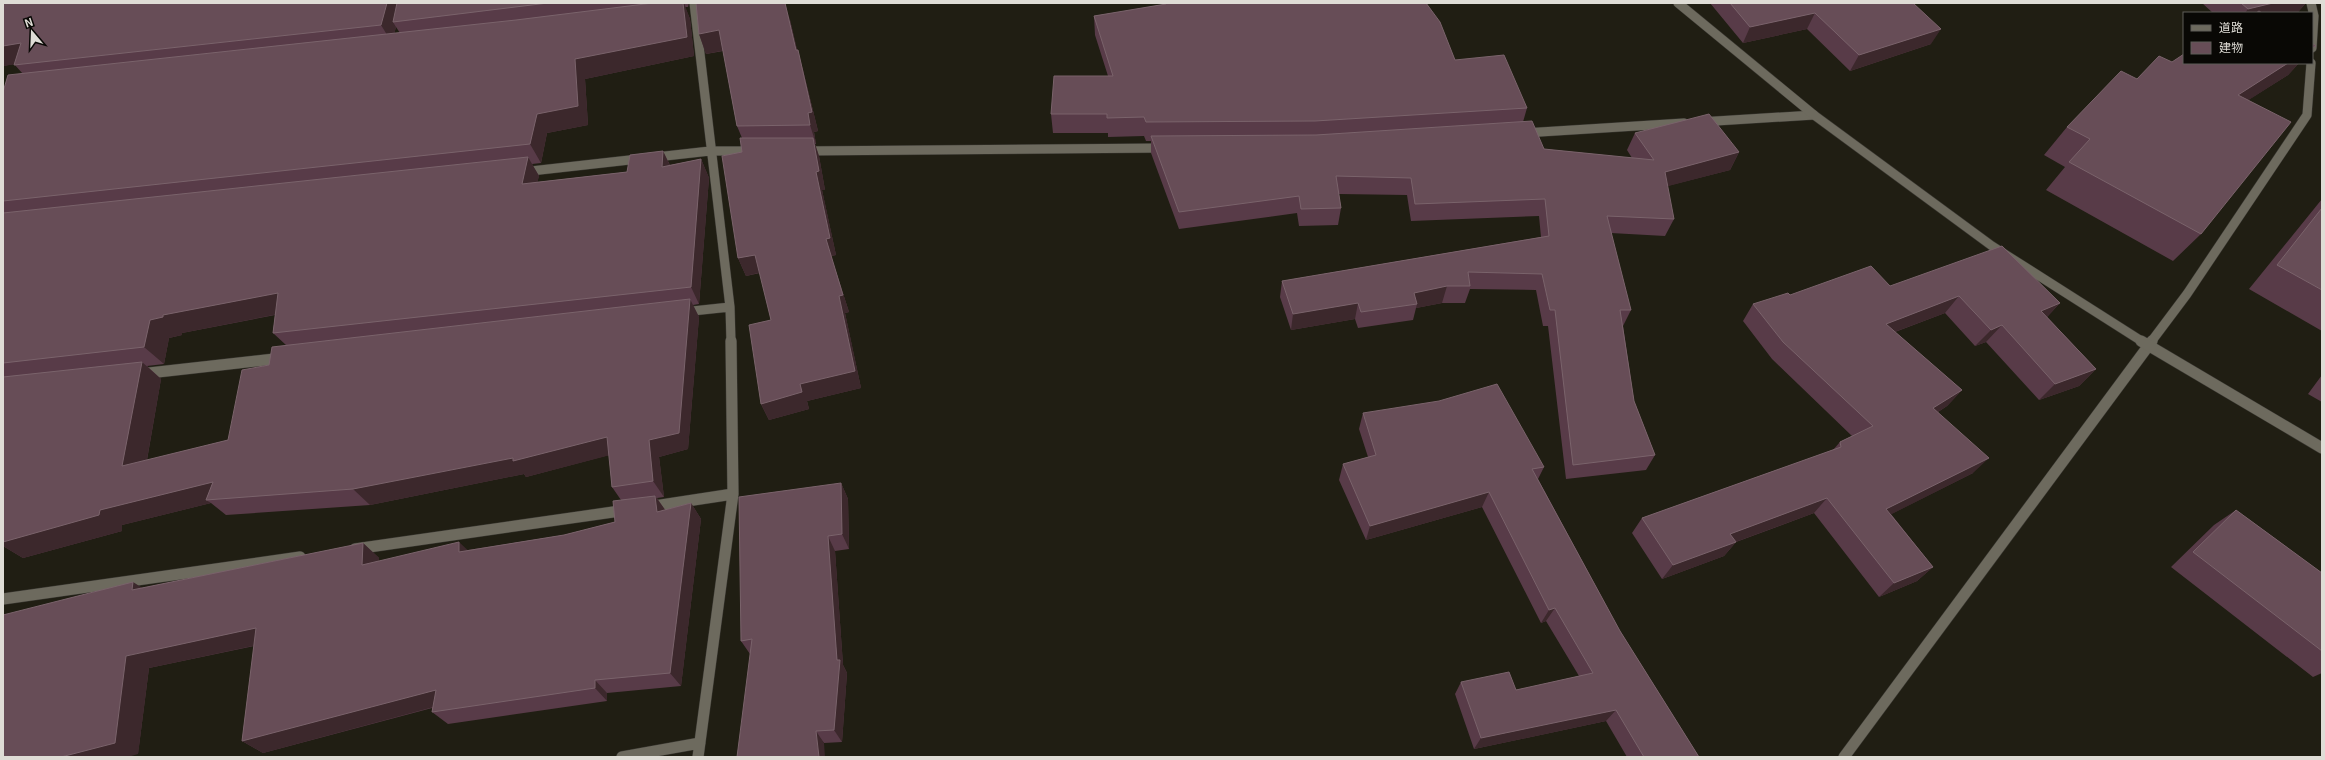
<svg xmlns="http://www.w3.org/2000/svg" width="2325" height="760" viewBox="0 0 2325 760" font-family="Georgia,'Noto Sans JP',serif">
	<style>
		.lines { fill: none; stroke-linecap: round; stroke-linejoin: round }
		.minor-far1-casing { stroke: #393731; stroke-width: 10 }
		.minor-casing { stroke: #393731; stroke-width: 12 }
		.tertiary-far1-casing { stroke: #393731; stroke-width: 10 }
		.tertiary-casing { stroke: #393731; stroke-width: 12 }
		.minor-far1 { stroke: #6d6a5e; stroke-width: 9 }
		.minor { stroke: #6d6a5e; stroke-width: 11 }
		.tertiary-far1 { stroke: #6d6a5e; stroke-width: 9 }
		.tertiary { stroke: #6d6a5e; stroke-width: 11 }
		.wall { fill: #583b48; fill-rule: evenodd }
		.shaded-wall { fill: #3c282c }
		.building { fill: #674d57; stroke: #7a636b }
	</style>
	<rect width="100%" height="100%" fill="#201e13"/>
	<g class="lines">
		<defs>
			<path id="minor-far1" d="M 694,3 L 730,307 L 731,342
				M 2311,3 L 2314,16 L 2312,48
				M 1700,122 L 1814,115
				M 1524,133 L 1684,123
				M 803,151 L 1163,148
				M 522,172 L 710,151 L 755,151
				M 683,312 L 730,307
				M 2151,342 L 2187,294 L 2307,115 L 2311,63"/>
			<path id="minor" d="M 140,374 L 283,358
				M 648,507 L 733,494
				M 355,549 L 627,510
				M 3,599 L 300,557
				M 622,757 L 700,743
				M 698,757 L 733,494 L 731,341
				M 1844,757 L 2152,341"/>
			<path id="tertiary-far1" d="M 1678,3 L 1814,115 L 1992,246 L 2143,342"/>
			<path id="tertiary" d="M 2141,341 L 2322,448"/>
		</defs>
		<use href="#minor-far1" class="minor-far1-casing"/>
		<use href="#minor" class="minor-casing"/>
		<use href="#tertiary-far1" class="tertiary-far1-casing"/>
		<use href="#tertiary" class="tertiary-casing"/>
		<use href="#minor-far1" class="minor-far1"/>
		<use href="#minor" class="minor"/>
		<use href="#tertiary-far1" class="tertiary-far1"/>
		<use href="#tertiary" class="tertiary"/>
	</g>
	<path class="wall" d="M 3,3 L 689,3 L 688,7 L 685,7 L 690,19 L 694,56 L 585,79 L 588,125 L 547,133 L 541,163 L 532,164 L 539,176 L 537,182 L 627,172 L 663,151 L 670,165 L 701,159 L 709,178 L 699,304 L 693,305 L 699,317 L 688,449 L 659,457 L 664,497 L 657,498 L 665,510 L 691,503 L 701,519 L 681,686 L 607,693 L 607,701 L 448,724 L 432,712 L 432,708 L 263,753 L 242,741 L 254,646 L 149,668 L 138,754 L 143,588 L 363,543 L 379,558 L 379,561 L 468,550 L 564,535 L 615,522 L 621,500 L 612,487 L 609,455 L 526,477 L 524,474 L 370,505 L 226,515 L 211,503 L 122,525 L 122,531 L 23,558 L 3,546 L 3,92 L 23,74 L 14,64 L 3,66 ZM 396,27 L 400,33 L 394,34 ZM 275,315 L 273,333 L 286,345 L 269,365 L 228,440 L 147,460 L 161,379 L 147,366 L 164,364 L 169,338 L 182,335 L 182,333 Z
		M 1163,3 L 1426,3 L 1455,60 L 1527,108 L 1523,122 L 1544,149 L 1632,158 L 1627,150 L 1635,133 L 1739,152 L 1730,170 L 1667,186 L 1674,219 L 1665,236 L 1611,233 L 1631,310 L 1623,326 L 1634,401 L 1655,455 L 1646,470 L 1566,479 L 1548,326 L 1543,326 L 1536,290 L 1470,289 L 1465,303 L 1442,303 L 1416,308 L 1413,320 L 1358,328 L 1355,319 L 1291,330 L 1280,297 L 1282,281 L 1541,237 L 1539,216 L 1411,221 L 1407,195 L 1339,194 L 1341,208 L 1338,225 L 1299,226 L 1297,213 L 1179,229 L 1151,153 L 1151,141 L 1146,141 L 1144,136 L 1108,137 L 1108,133 L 1053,133 L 1051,114 L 1108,76 L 1095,35 L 1094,16 L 1163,5 Z
		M 1710,3 L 1913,3 L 1931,44 L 1850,71 L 1807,29 L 1743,43 Z
		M 2202,3 L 2306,3 L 2298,12 L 2294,13 L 2213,13 Z
		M 790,20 L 797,50 L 803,70 L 818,131 L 814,132 L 816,144 L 815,144 L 819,156 L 825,190 L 822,190 L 836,255 L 831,256 L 849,312 L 845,313 L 861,388 L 807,401 L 809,409 L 769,420 L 761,404 L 771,320 L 760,273 L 746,276 L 738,258 L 742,152 L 742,138 L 737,126 L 723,51 L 706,54 L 699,34 Z
		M 2172,62 L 2184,63 L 2299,63 L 2288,75 L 2248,100 L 2201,234 L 2173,261 L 2046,190 L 2065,167 L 2044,155 L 2067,127 L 2137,79 Z
		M 2322,199 L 2322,331 L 2249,289 Z
		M 1890,286 L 2060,303 L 2047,317 L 2096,369 L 2079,386 L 2039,400 L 1986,342 L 1975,346 L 1945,313 L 1895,332 L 1962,390 L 1947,406 L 1938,412 L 1973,473 L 1891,514 L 1933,567 L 1917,581 L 1879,597 L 1814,513 L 1736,542 L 1724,556 L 1662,579 L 1632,533 L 1642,518 L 1833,450 L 1840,442 L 1852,436 L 1772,359 L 1743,321 L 1753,304 L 1790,295 Z
		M 2322,375 L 2322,402 L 2308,394 Z
		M 1363,413 L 1544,467 L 1538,479 L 1620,631 L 1699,757 L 1627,757 L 1606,721 L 1474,749 L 1455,694 L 1461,682 L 1516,690 L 1579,676 L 1546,621 L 1541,623 L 1482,507 L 1366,540 L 1339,480 L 1343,464 L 1368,457 L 1359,429 Z
		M 841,483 L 848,499 L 849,549 L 835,551 L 843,665 L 847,673 L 842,742 L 824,743 L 750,654 L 741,641 Z
		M 2236,510 L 2322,573 L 2322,673 L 2313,677 L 2171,567 L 2214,525 Z"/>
	<path class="shaded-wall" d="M 387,3 L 402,3 L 393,22 L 396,27 L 392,43 L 381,25 Z
		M 683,3 L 684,3 L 690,19 L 694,56 L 585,79 L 588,125 L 547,133 L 541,163 L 530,144 L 537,114 L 575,59 Z
		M 785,3 L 790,20 L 802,70 L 796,50 Z
		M 2273,3 L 2306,3 L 2298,12 L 2294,13 L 2245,13 L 2248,9 Z
		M 1815,13 L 1807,29 L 1743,43 L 1750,27 Z
		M 1941,29 L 1931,44 L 1850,71 L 1859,55 Z
		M 719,30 L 726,50 L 706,54 L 699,34 Z
		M 21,43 L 37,61 L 3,66 L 3,46 Z
		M 798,50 L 803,70 L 818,131 L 814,132 L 816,144 L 810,125 Z
		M 2288,63 L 2299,63 L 2288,75 L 2211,124 L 2238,95 Z
		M 813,138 L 819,156 L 825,190 L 822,190 L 836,255 L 831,256 L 849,312 L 845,313 L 861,388 L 807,401 L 809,409 L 769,420 L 761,404 L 800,384 L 826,239 L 816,172 Z
		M 663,151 L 672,170 L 662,167 Z
		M 1739,152 L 1730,170 L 1657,189 L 1665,172 Z
		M 528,157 L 539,176 L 533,202 L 522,184 Z
		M 701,159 L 709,178 L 699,304 L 691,287 Z
		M 755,255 L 762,272 L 746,276 L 738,258 Z
		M 1447,286 L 1442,303 L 1416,308 L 1417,304 L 1414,293 Z
		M 278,293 L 294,311 L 182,333 L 182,335 L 169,338 L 164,364 L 144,347 L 150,320 L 163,315 Z
		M 1959,296 L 1945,313 L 1873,340 L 1886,324 Z
		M 690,299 L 699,317 L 688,449 L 659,457 L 664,497 L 653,481 L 649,440 Z
		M 1358,303 L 1355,319 L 1291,330 L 1293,314 Z
		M 2060,303 L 2044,320 L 2041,311 Z
		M 2002,325 L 1986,342 L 1975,346 L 1991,330 Z
		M 142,362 L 161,379 L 143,482 L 122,466 Z
		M 2096,369 L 2079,386 L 2039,400 L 2055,384 Z
		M 1962,390 L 1947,406 L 1919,424 L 1933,408 Z
		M 607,437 L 618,453 L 526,477 L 524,474 L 370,505 L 353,489 Z
		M 1989,458 L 1973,473 L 1872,524 L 1886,509 Z
		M 213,482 L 206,500 L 211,503 L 122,525 L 122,531 L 23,558 L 3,546 L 3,526 L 100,510 Z
		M 841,483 L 848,499 L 849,549 L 842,534 Z
		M 1489,492 L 1482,507 L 1366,540 L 1370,526 Z
		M 655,496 L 666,511 L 657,512 Z
		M 1827,498 L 1814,513 L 1730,544 L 1736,542 L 1724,556 L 1662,579 L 1673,565 L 1730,534 Z
		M 691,503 L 701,519 L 681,686 L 670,673 Z
		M 828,536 L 835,551 L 843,665 L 847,673 L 842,742 L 834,730 L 837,660 Z
		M 459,542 L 474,556 L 459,552 Z
		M 363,543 L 379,558 L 379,579 L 362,565 Z
		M 1933,567 L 1917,581 L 1879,597 L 1894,583 Z
		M 133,582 L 155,596 L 132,590 Z
		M 1555,608 L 1546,621 L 1541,623 L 1549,610 Z
		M 256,628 L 276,641 L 149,668 L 138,754 L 128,757 L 61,757 L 126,656 Z
		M 595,680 L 607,693 L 607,701 L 595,688 Z
		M 436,690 L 452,702 L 263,753 L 242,741 Z
		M 1616,710 L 1606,721 L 1474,749 L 1481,738 Z
		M 816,731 L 824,743 L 825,757 L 819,757 Z"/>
	<path class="building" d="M 3,3 L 387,3 L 381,25 L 14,65 L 21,43 L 3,46 Z
		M 397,3 L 548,3 L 393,22 Z
		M 653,3 L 683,3 L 687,37 L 575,59 L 578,106 L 537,114 L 530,144 L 3,201 L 3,92 L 8,75 L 516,20 Z
		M 696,3 L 785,3 L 796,50 L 798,50 L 812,112 L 808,113 L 810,125 L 737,126 L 719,30 L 699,34 Z
		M 1165,3 L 1426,3 L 1440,22 L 1455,60 L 1504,55 L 1527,108 L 1315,121 L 1146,122 L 1144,117 L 1107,118 L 1107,114 L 1051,114 L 1054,76 L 1113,76 L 1094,16 L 1166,4 Z
		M 1730,3 L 1913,3 L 1941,29 L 1859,55 L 1815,13 L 1750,27 Z
		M 2241,3 L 2273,3 L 2248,9 Z
		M 2259,11 L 2262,13 L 2256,13 Z
		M 2312,43 L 2316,46 L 2312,48 Z
		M 2184,54 L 2184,63 L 2288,63 L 2238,95 L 2291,122 L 2201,234 L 2069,162 L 2090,139 L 2067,127 L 2121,71 L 2137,79 L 2159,56 L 2172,62 Z
		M 1709,114 L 1739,152 L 1665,172 L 1674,219 L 1607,216 L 1631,310 L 1620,310 L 1634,401 L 1655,455 L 1573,465 L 1555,310 L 1550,310 L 1542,274 L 1468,272 L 1470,286 L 1447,286 L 1414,293 L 1417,304 L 1361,312 L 1358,303 L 1293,314 L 1282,281 L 1549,236 L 1545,199 L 1415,204 L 1411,178 L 1336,176 L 1341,208 L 1301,209 L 1299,196 L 1179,212 L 1151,136 L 1316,135 L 1532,121 L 1544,149 L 1654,160 L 1635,133 Z
		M 740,138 L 813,138 L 819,171 L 816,172 L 830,238 L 826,239 L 843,295 L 839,296 L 855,371 L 800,384 L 802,392 L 761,404 L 749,325 L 771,320 L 755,255 L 738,258 L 722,156 L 742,152 Z
		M 663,151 L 662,167 L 701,159 L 691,287 L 273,333 L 278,293 L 163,315 L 163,317 L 150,320 L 144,347 L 3,363 L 3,213 L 528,157 L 522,184 L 627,172 L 630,155 Z
		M 2322,208 L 2322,290 L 2277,265 Z
		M 2002,246 L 2060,303 L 2041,311 L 2096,369 L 2055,384 L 2002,325 L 1991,330 L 1959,296 L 1886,324 L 1962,390 L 1933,408 L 1989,458 L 1886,509 L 1933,567 L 1894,583 L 1827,498 L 1730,534 L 1736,542 L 1673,565 L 1642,518 L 1841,447 L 1840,442 L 1873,426 L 1783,342 L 1753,304 L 1788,293 L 1790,295 L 1871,266 L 1890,286 Z
		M 690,299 L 679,433 L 649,440 L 653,481 L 612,487 L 607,437 L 513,461 L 513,458 L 353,489 L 206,500 L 213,482 L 100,510 L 99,515 L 3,542 L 3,377 L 142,362 L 122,466 L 228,440 L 242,370 L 269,365 L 272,347 Z
		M 1497,384 L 1544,467 L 1532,469 L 1620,631 L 1699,757 L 1644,757 L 1616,710 L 1481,738 L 1461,682 L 1509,672 L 1516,690 L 1593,673 L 1555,608 L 1549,610 L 1489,492 L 1370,526 L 1343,464 L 1376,455 L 1363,413 L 1439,401 Z
		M 841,483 L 842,534 L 828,536 L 837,660 L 840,660 L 834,730 L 816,731 L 819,757 L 737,757 L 752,639 L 741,641 L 739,497 Z
		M 655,496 L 657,512 L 691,503 L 670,673 L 595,680 L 595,688 L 432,712 L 436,690 L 242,741 L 256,628 L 126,656 L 115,743 L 61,757 L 3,757 L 3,615 L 133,582 L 132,590 L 363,543 L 362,565 L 459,542 L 459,552 L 564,535 L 615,522 L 613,501 Z
		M 2236,510 L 2322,573 L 2322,651 L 2193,552 Z"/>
	<rect width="2325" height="760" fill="none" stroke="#dfddd6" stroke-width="8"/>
	<rect x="2183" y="12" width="130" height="52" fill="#090805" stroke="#5f5d59"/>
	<rect x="2191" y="25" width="20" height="6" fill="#6d6a5e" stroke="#5f5d59"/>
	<text x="2219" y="32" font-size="12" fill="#dfddd6">道路</text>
	<rect x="2191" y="42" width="20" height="12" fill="#674d57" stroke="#5f5d59"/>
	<text x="2219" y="52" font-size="12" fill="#dfddd6">建物</text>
	<g transform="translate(32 32) rotate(341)" stroke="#090805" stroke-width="3" paint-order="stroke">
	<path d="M0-3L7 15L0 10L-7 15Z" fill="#dfddd6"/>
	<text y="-6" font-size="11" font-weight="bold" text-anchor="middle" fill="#dfddd6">N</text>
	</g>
</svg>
